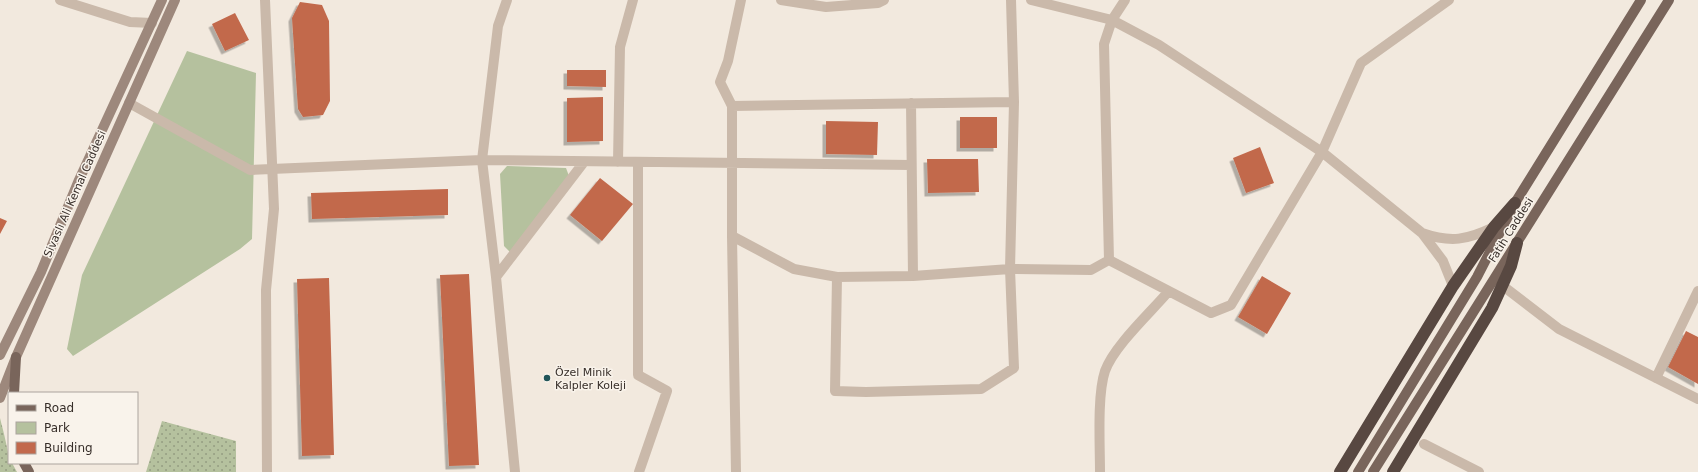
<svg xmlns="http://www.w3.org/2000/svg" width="1698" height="472" viewBox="0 0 1698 472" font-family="'DejaVu Sans',sans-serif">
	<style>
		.grass { fill: url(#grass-dots) }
		.green { fill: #b5c19e }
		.building { fill: #c2694c; filter: url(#shadow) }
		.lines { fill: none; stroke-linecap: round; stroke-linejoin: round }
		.street { stroke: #cab9aa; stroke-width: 10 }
		.secondary { stroke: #9d887c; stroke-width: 10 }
		.primary { stroke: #79655b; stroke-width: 10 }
		.highway { stroke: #584841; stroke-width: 12 }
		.poi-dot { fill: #205458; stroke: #f9f3eb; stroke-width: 1.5 }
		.labels { text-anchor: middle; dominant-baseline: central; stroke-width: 3; stroke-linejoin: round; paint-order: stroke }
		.street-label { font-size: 11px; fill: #372e29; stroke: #f9f3eb }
		.poi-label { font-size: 11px; fill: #372e29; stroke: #f9f3eb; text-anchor: start }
	</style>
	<defs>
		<pattern id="grass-dots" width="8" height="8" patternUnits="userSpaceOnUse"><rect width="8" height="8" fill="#b5c19e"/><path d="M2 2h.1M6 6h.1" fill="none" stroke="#949d81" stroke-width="1.8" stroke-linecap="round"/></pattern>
		<filter id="shadow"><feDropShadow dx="-3.5" dy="3.5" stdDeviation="0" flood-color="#0004"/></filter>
	</defs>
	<rect width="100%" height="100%" fill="#f2e9de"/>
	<path class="grass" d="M 0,418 C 3,430 9,452 9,463 L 12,463 L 17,472 L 0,472 Z
		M 162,421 L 236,441 L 236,472 L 146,472 Z"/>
	<path class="green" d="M 187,51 L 256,73 L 252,239 L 240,249 L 73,356 L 67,349 L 82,275 Z
		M 507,166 L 566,168 L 569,176 L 510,252 L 504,246 L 500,174 Z"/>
	<path class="building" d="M 300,2 L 322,5 L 329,21 L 330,101 L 323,115 L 303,117 L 298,109 L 292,18 Z
		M 235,13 L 249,40 L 225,51 L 212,24 Z
		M 567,70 L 606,70 L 606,87 L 567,86 Z
		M 603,97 L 603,141 L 567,142 L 567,98 Z
		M 960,117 L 997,117 L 997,148 L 960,148 Z
		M 826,121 L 878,122 L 877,155 L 826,154 Z
		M 1260,147 L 1274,183 L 1246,193 L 1233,158 Z
		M 927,159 L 978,159 L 979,192 L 928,193 Z
		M 600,178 L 633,204 L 602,241 L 570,215 Z
		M 448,189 L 448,215 L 312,219 L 311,193 Z
		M 0,218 L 7,221 L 0,234 Z
		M 469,274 L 479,465 L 449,466 L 440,275 Z
		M 1262,276 L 1291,293 L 1267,334 L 1238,317 Z
		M 329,278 L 334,455 L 302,456 L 297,279 Z
		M 1686,331 L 1698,337 L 1698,384 L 1668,367 Z"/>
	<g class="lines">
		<path class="street" d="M 60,0 L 130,22 L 152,23
			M 265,0 L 274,209 L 266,290 L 267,472
			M 781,0 L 826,7 L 878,3 L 884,0
			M 1031,0 L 1112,20 L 1159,45 L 1322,152 L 1422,233 L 1443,261 L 1453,286
			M 1125,0 L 1112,20 L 1104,44 L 1109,260 L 1211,313 L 1231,305 L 1322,152 L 1361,63 L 1449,0
			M 129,103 L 250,170 L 482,160 L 911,165
			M 911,103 L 913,276
			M 732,106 L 1014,102
			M 618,162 L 620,47 L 633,0
			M 638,162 L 638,375 L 667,391 L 639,472
			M 1422,233 C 1451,243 1467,240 1494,227
			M 732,236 L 794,269 L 837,277 L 913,276 L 1010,269 L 1091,270 L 1109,260
			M 496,277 L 482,160 L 498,26 L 507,0
			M 837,277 L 835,391 L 866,392 L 981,389 L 1014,368 L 1010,269 L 1014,102 L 1011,0
			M 1503,286 L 1559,329 L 1698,399
			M 1656,378 L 1698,291
			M 1424,444 L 1479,472
			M 515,472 L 496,277 L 584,162
			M 736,472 L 732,236 L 732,106 L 720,82 L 728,61 L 741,0
			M 1100,472 C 1100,445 1097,395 1105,371 C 1114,346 1150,313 1168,292"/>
		<path class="secondary" d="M 0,355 L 41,272 L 79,180 L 162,0
			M 0,398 L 16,357 L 175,0"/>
		<path class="primary" d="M 14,393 L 16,357
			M 24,463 L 29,472
			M 1358,472 L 1477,277 L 1515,203 L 1641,0
			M 1373,472 L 1669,0"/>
		<path class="highway" d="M 1340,472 L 1453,286 L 1494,227 L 1515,203
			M 1393,472 L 1492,308 L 1511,266 L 1517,243"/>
	</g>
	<circle class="poi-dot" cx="547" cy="378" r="4"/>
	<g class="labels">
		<g class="street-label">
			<text transform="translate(75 194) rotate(-66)">Sivaslı Ali Kemal Caddesi</text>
			<text transform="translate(1511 230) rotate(-58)">Fatih Caddesi</text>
		</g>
		<g class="poi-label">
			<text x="555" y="372">Özel Minik<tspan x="555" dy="13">Kalpler Koleji</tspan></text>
		</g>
	</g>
	<rect x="8" y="392" width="130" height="72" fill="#f9f3eb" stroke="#aba49d"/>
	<rect x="16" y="405" width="20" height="6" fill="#79655b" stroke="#aba49d"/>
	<text x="44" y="412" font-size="12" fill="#372e29">Road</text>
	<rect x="16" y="422" width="20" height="12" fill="#b5c19e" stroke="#aba49d"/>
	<text x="44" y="432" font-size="12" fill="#372e29">Park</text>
	<rect x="16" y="442" width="20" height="12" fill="#c2694c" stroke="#aba49d"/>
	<text x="44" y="452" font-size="12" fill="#372e29">Building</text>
</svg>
